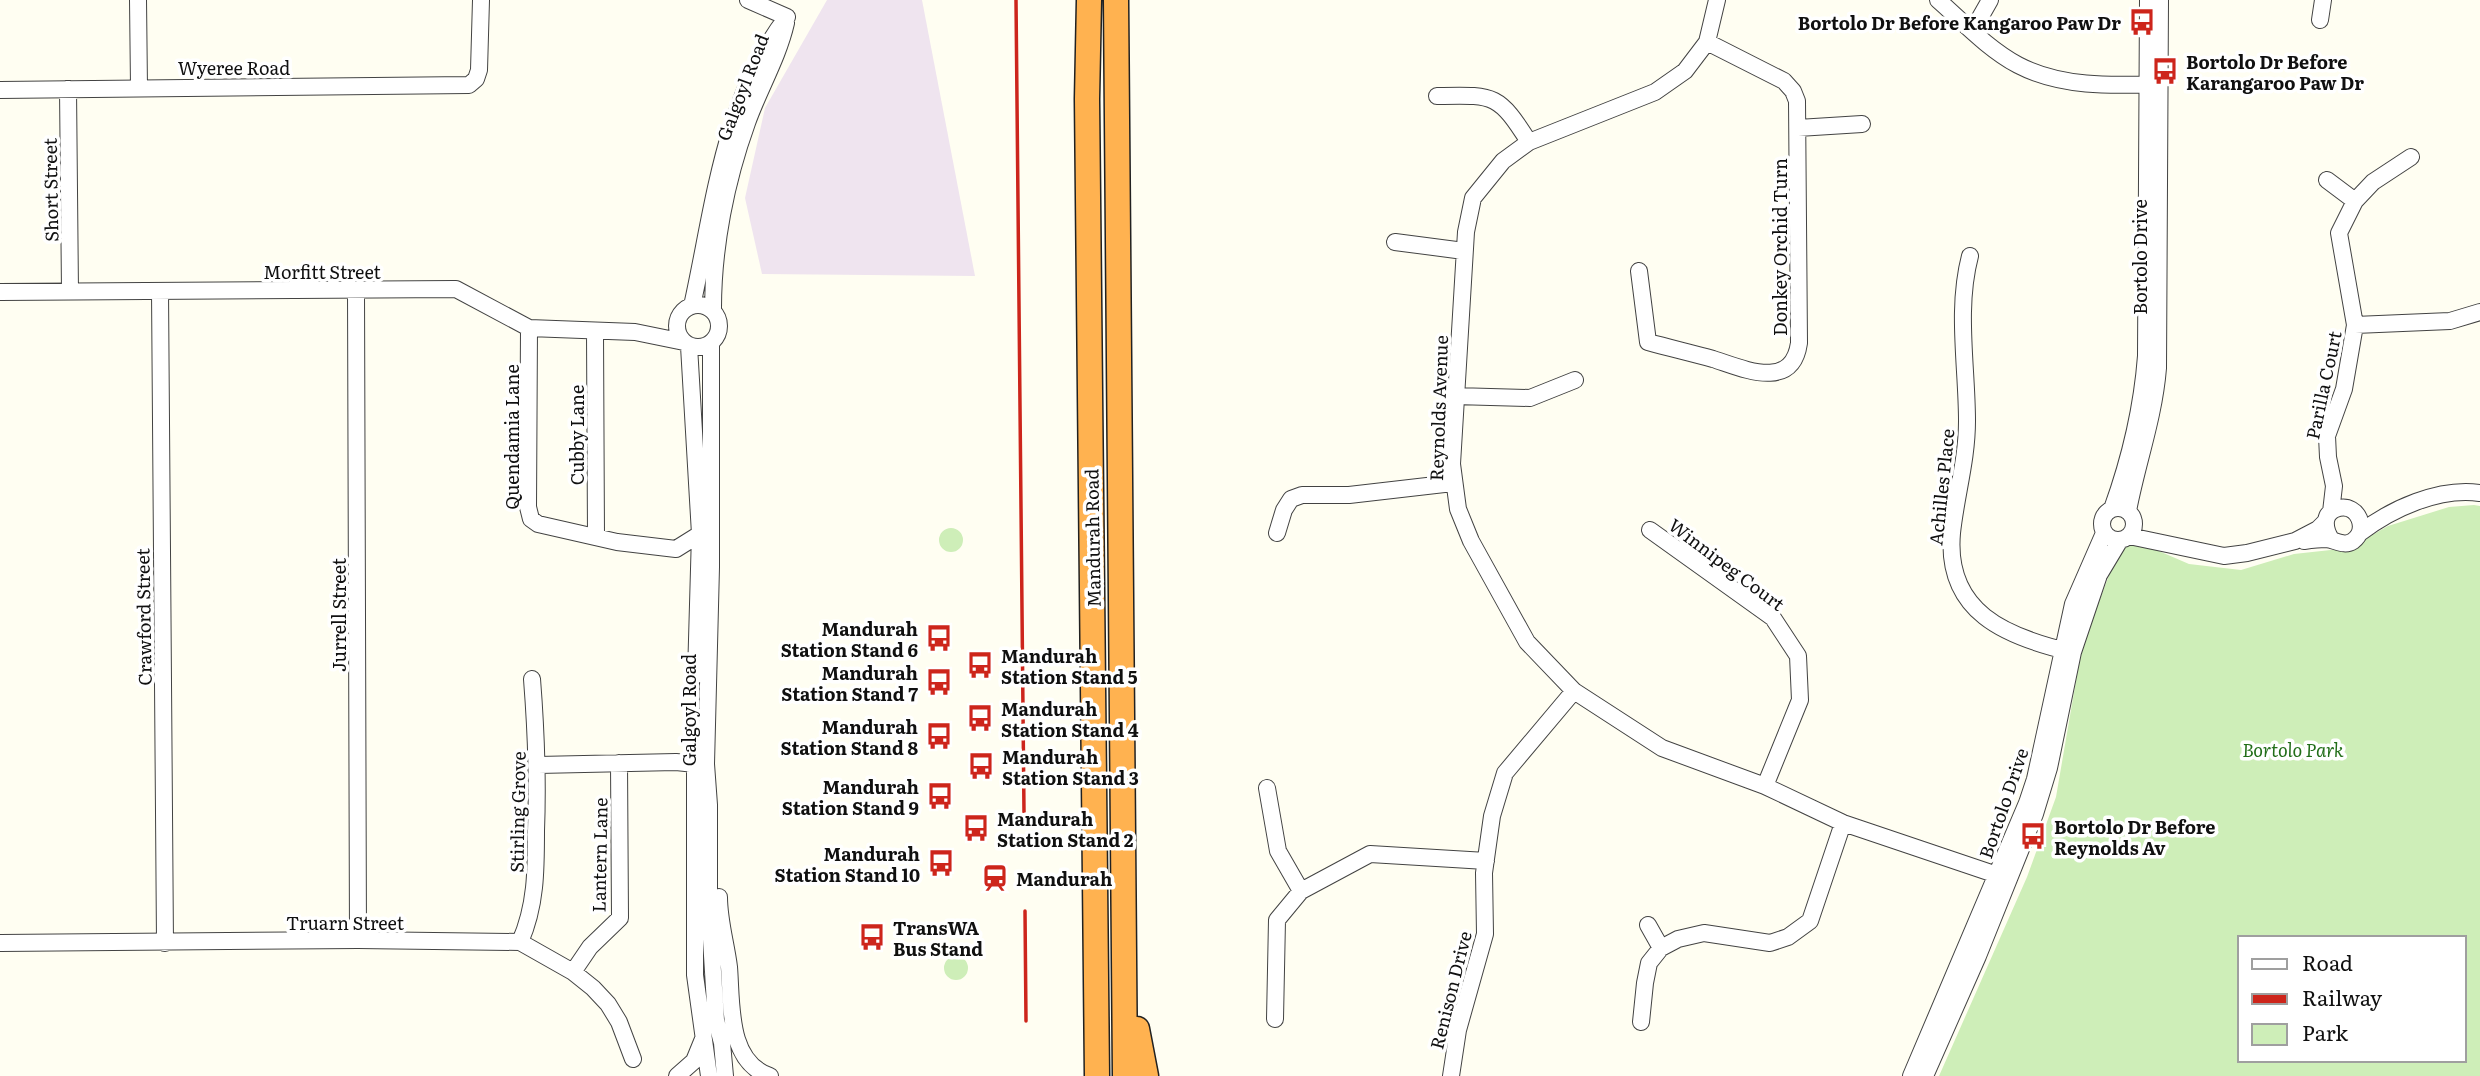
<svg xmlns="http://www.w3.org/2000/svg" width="2480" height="1076" viewBox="0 0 2480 1076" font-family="Literata,serif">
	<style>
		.industrial { fill: #efe4ef }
		.green { fill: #ceeeb8; fill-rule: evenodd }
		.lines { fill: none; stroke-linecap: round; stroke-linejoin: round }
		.minor-casing { stroke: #434343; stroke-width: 18 }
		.highway-casing { stroke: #212121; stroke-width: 27 }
		.minor { stroke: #fff; stroke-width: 16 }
		.highway { stroke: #ffb250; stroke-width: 24 }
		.rail { stroke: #cd251b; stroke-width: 3.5 }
		.labels { text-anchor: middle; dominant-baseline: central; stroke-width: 7; stroke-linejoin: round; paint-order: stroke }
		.poi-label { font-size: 18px; font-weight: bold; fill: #101010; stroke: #fff; text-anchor: start }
		.street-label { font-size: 18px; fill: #101010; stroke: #fff }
		.park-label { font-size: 18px; font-style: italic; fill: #226e19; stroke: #fff }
	</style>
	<rect width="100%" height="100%" fill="#fffef2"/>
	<path class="industrial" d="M 827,0 L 922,0 L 975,276 L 762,274 L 745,198 L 765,108 Z"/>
	<path class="green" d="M 2474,505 L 2480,506 L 2480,1076 L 1939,1076 L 2027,877 L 2056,797 L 2082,646 L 2124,536 L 2189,564 L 2241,570 L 2294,554 L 2349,548 L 2388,526 L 2449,507 ZM 2240,938 L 2464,938 L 2464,1060 L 2240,1060 Z
		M939 540a12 12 0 1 1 24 0a12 12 0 1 1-24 0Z
		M944 968a12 12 0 1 1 24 0a12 12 0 1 1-24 0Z"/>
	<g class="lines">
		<defs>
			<path id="minor" d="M 138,0 L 139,87
				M 748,0 L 787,17
				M 1717,0 L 1707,42 L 1685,71 L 1655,92 L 1529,142 L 1503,161 L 1473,198 L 1466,232 L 1452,464 L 1458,509 L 1471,541 L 1527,642 L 1574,691 L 1662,748 L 1765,786 L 1843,823 L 2009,879
				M 1938,0 C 1963,22 1988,49 2018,65 C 2060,87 2111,86 2157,84
				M 2320,20 L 2323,0
				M 1973,30 L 1990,0
				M 68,89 L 70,292
				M 0,90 L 469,85 L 476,79 L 479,70 L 481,0
				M 1437,96 C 1494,95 1498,93 1529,142
				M 1798,128 L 1862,124
				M 2327,180 L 2355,201
				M 1395,242 L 1464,251
				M 1970,256 C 1956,309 1967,367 1967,421 C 1967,460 1956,495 1952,533 C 1945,612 2006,637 2071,652
				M 1639,271 L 1648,342 C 1670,348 1691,353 1713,359 C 1742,368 1792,392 1799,343 L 1797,101 L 1793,91 L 1784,81 L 1707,42
				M 356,290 L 358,940
				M 160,291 L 165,943
				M 0,292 L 456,289 L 529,328 L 635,332 L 684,342
				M677 326a21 21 0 1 1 42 0a21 21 0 1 1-42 0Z
				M 692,306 C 714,207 723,99 787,17
				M 713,308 C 713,247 726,181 747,123 C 759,89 778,58 786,23
				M 2355,325 L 2450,321 L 2480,312
				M 529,328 L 528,507 L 531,519 L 538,524 L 617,542 L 676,549 L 700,534
				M 595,332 L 596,537
				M 711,344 L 711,567 L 706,764 L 709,805 L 709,907 L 716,1020 L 722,1043 L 725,1076
				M 689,346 L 700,534 L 696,675
				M 1455,396 L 1530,398 L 1575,380
				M2102 524a16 16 0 1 1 32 0a16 16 0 1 1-32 0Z
				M 2112,509 C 2130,459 2142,409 2146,356 L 2148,0
				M 2128,511 C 2137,463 2154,418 2158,368 L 2160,0
				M 2331,512 L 2334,486 L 2328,457 L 2327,436 L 2344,389 L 2355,325 L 2339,233 L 2355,201 L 2373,182 L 2411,157
				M 1650,530 L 1773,618 L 1798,656 L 1800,700 L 1765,786
				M 1277,533 L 1284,510 L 1291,499 L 1302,495 L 1349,495 L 1453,483
				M 2360,533 C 2391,509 2439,487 2480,493
				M 2129,536 L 2224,556 L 2247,553 L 2295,541 L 2318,529 L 2325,522
				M 2304,541 C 2311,540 2319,539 2326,539 C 2336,540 2344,547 2353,541 C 2369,529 2358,504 2339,508 C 2322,512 2324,528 2331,539
				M 695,750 L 695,975 L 709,1076
				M 538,765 L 676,762 L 695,764
				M 1267,788 L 1278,851 L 1301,891
				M 719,897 C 719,921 726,943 729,967 C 732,1003 727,1062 770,1076
				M 1648,925 L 1661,948
				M 520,942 C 536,906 536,870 536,831 C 538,780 536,730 532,679
				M 0,943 L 358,940 L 520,942 L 573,972 L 593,988 L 608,1004 L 619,1022 L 633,1059
				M 573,972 L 590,947 L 620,918 L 619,763
				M 1275,1019 L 1277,920 L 1301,891 L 1370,854 L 1486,861
				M 1641,1022 L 1645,983 L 1649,963 L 1661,948 L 1678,939 L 1704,933 L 1770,943 L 1788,937 L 1810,921 L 1843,823
				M 677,1076 L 694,1061 L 703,1039
				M 1451,1076 L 1458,1030 L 1485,934 L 1484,873 L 1492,816 L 1505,773 L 1574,691
				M 1911,1076 L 2027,803 L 2035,779 L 2073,604 L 2104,533
				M 1925,1076 L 1978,956 L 2035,814 L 2049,768 L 2073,652 L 2099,575 L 2120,540"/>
			<path id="highway" d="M 1089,0 L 1087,99 L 1097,1076
				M 1116,0 L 1125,1076
				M 1137,1029 L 1146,1076"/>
		</defs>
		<use href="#minor" class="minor-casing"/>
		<use href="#highway" class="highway-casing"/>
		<use href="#minor" class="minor"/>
		<use href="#highway" class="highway"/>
		<path class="rail" d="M 1016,0 L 1024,812
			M 1025,911 L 1026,1021"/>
	</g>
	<defs>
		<symbol id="bus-bare" viewBox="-9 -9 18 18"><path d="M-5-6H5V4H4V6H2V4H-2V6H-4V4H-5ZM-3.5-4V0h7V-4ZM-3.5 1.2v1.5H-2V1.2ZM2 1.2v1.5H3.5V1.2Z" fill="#cd251b" stroke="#fff" stroke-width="2.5" paint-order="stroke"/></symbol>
		<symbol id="station-bare" viewBox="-9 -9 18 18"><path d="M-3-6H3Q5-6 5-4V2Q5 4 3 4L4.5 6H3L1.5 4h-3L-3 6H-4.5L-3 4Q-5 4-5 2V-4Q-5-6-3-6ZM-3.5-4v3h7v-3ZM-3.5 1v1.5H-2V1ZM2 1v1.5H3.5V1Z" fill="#cd251b" stroke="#fff" stroke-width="2.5" paint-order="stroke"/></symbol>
	</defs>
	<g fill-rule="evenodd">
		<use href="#bus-bare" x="2123" y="3" width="38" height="38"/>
		<use href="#bus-bare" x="2146" y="52" width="38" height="38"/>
		<use href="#bus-bare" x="920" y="619" width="38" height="38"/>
		<use href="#bus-bare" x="961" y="646" width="38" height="38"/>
		<use href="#bus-bare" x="920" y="663" width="38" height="38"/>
		<use href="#bus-bare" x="961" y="699" width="38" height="38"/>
		<use href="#bus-bare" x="920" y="717" width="38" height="38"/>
		<use href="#bus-bare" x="962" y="747" width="38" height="38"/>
		<use href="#bus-bare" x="921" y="777" width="38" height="38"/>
		<use href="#bus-bare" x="957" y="809" width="38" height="38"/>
		<use href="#bus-bare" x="2014" y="817" width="38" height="38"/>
		<use href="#bus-bare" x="922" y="844" width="38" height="38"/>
		<use href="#station-bare" x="976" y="859" width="38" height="38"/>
		<use href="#bus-bare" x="853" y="918" width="38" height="38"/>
	</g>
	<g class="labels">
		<g class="poi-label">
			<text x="2121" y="22" text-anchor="end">Bortolo Dr Before Kangaroo Paw Dr</text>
			<text x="2186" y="61">Bortolo Dr Before<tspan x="2186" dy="21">Karangaroo Paw Dr</tspan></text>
			<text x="918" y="628" text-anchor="end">Mandurah<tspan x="918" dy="21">Station Stand 6</tspan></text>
			<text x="1001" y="655">Mandurah<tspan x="1001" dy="21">Station Stand 5</tspan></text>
			<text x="918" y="672" text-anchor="end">Mandurah<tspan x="918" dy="21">Station Stand 7</tspan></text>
			<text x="1001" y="708">Mandurah<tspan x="1001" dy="21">Station Stand 4</tspan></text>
			<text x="918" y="726" text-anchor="end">Mandurah<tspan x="918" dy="21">Station Stand 8</tspan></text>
			<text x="1002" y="756">Mandurah<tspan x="1002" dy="21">Station Stand 3</tspan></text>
			<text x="919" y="786" text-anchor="end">Mandurah<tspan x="919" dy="21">Station Stand 9</tspan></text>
			<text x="997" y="818">Mandurah<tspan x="997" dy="21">Station Stand 2</tspan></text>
			<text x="2054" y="826">Bortolo Dr Before<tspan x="2054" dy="21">Reynolds Av</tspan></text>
			<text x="920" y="853" text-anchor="end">Mandurah<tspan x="920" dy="21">Station Stand 10</tspan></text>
			<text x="1016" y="878">Mandurah</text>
			<text x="893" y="927">TransWA<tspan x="893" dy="21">Bus Stand</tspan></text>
		</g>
		<g class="street-label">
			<text x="234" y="67">Wyeree Road</text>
			<text transform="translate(742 87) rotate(-69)">Galgoyl Road</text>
			<text transform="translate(50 190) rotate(-91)">Short Street</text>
			<text transform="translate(1779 247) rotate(-90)">Donkey Orchid Turn</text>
			<text transform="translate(2139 257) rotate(-90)">Bortolo Drive</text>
			<text x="322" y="271">Morfitt Street</text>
			<text transform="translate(2323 385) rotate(-78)">Parilla Court</text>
			<text transform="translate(1438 408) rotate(-88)">Reynolds Avenue</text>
			<text transform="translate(576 435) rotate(-90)">Cubby Lane</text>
			<text transform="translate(511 437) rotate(-90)">Quendamia Lane</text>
			<text transform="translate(1941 487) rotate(-84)">Achilles Place</text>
			<text transform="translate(1092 538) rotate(-91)">Mandurah Road</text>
			<text transform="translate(1727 564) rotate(37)">Winnipeg Court</text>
			<text transform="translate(338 615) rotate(-90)">Jurrell Street</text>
			<text transform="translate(143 617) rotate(-91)">Crawford Street</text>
			<text transform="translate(688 710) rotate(-90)">Galgoyl Road</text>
			<text transform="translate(2003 803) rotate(-71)">Bortolo Drive</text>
			<text transform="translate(517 812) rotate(-89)">Stirling Grove</text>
			<text transform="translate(599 855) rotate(-89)">Lantern Lane</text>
			<text x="345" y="922">Truarn Street</text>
			<text transform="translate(1450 990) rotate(-76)">Renison Drive</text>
		</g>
		<g class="park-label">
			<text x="2293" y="749">Bortolo Park</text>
		</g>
	</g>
	<rect x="2238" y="936" width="228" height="126" fill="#ffffff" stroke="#9f9f9f" stroke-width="2"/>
	<rect x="2252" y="959" width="35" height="10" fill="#ffffff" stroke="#9f9f9f" stroke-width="2"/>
	<text x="2302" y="971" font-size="21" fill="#101010">Road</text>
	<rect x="2252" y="994" width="35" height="10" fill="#cd251b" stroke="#9f9f9f" stroke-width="2"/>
	<text x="2302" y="1006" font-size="21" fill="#101010">Railway</text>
	<rect x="2252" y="1024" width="35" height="21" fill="#ceeeb8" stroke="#9f9f9f" stroke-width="2"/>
	<text x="2302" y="1041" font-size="21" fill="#101010">Park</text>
</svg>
